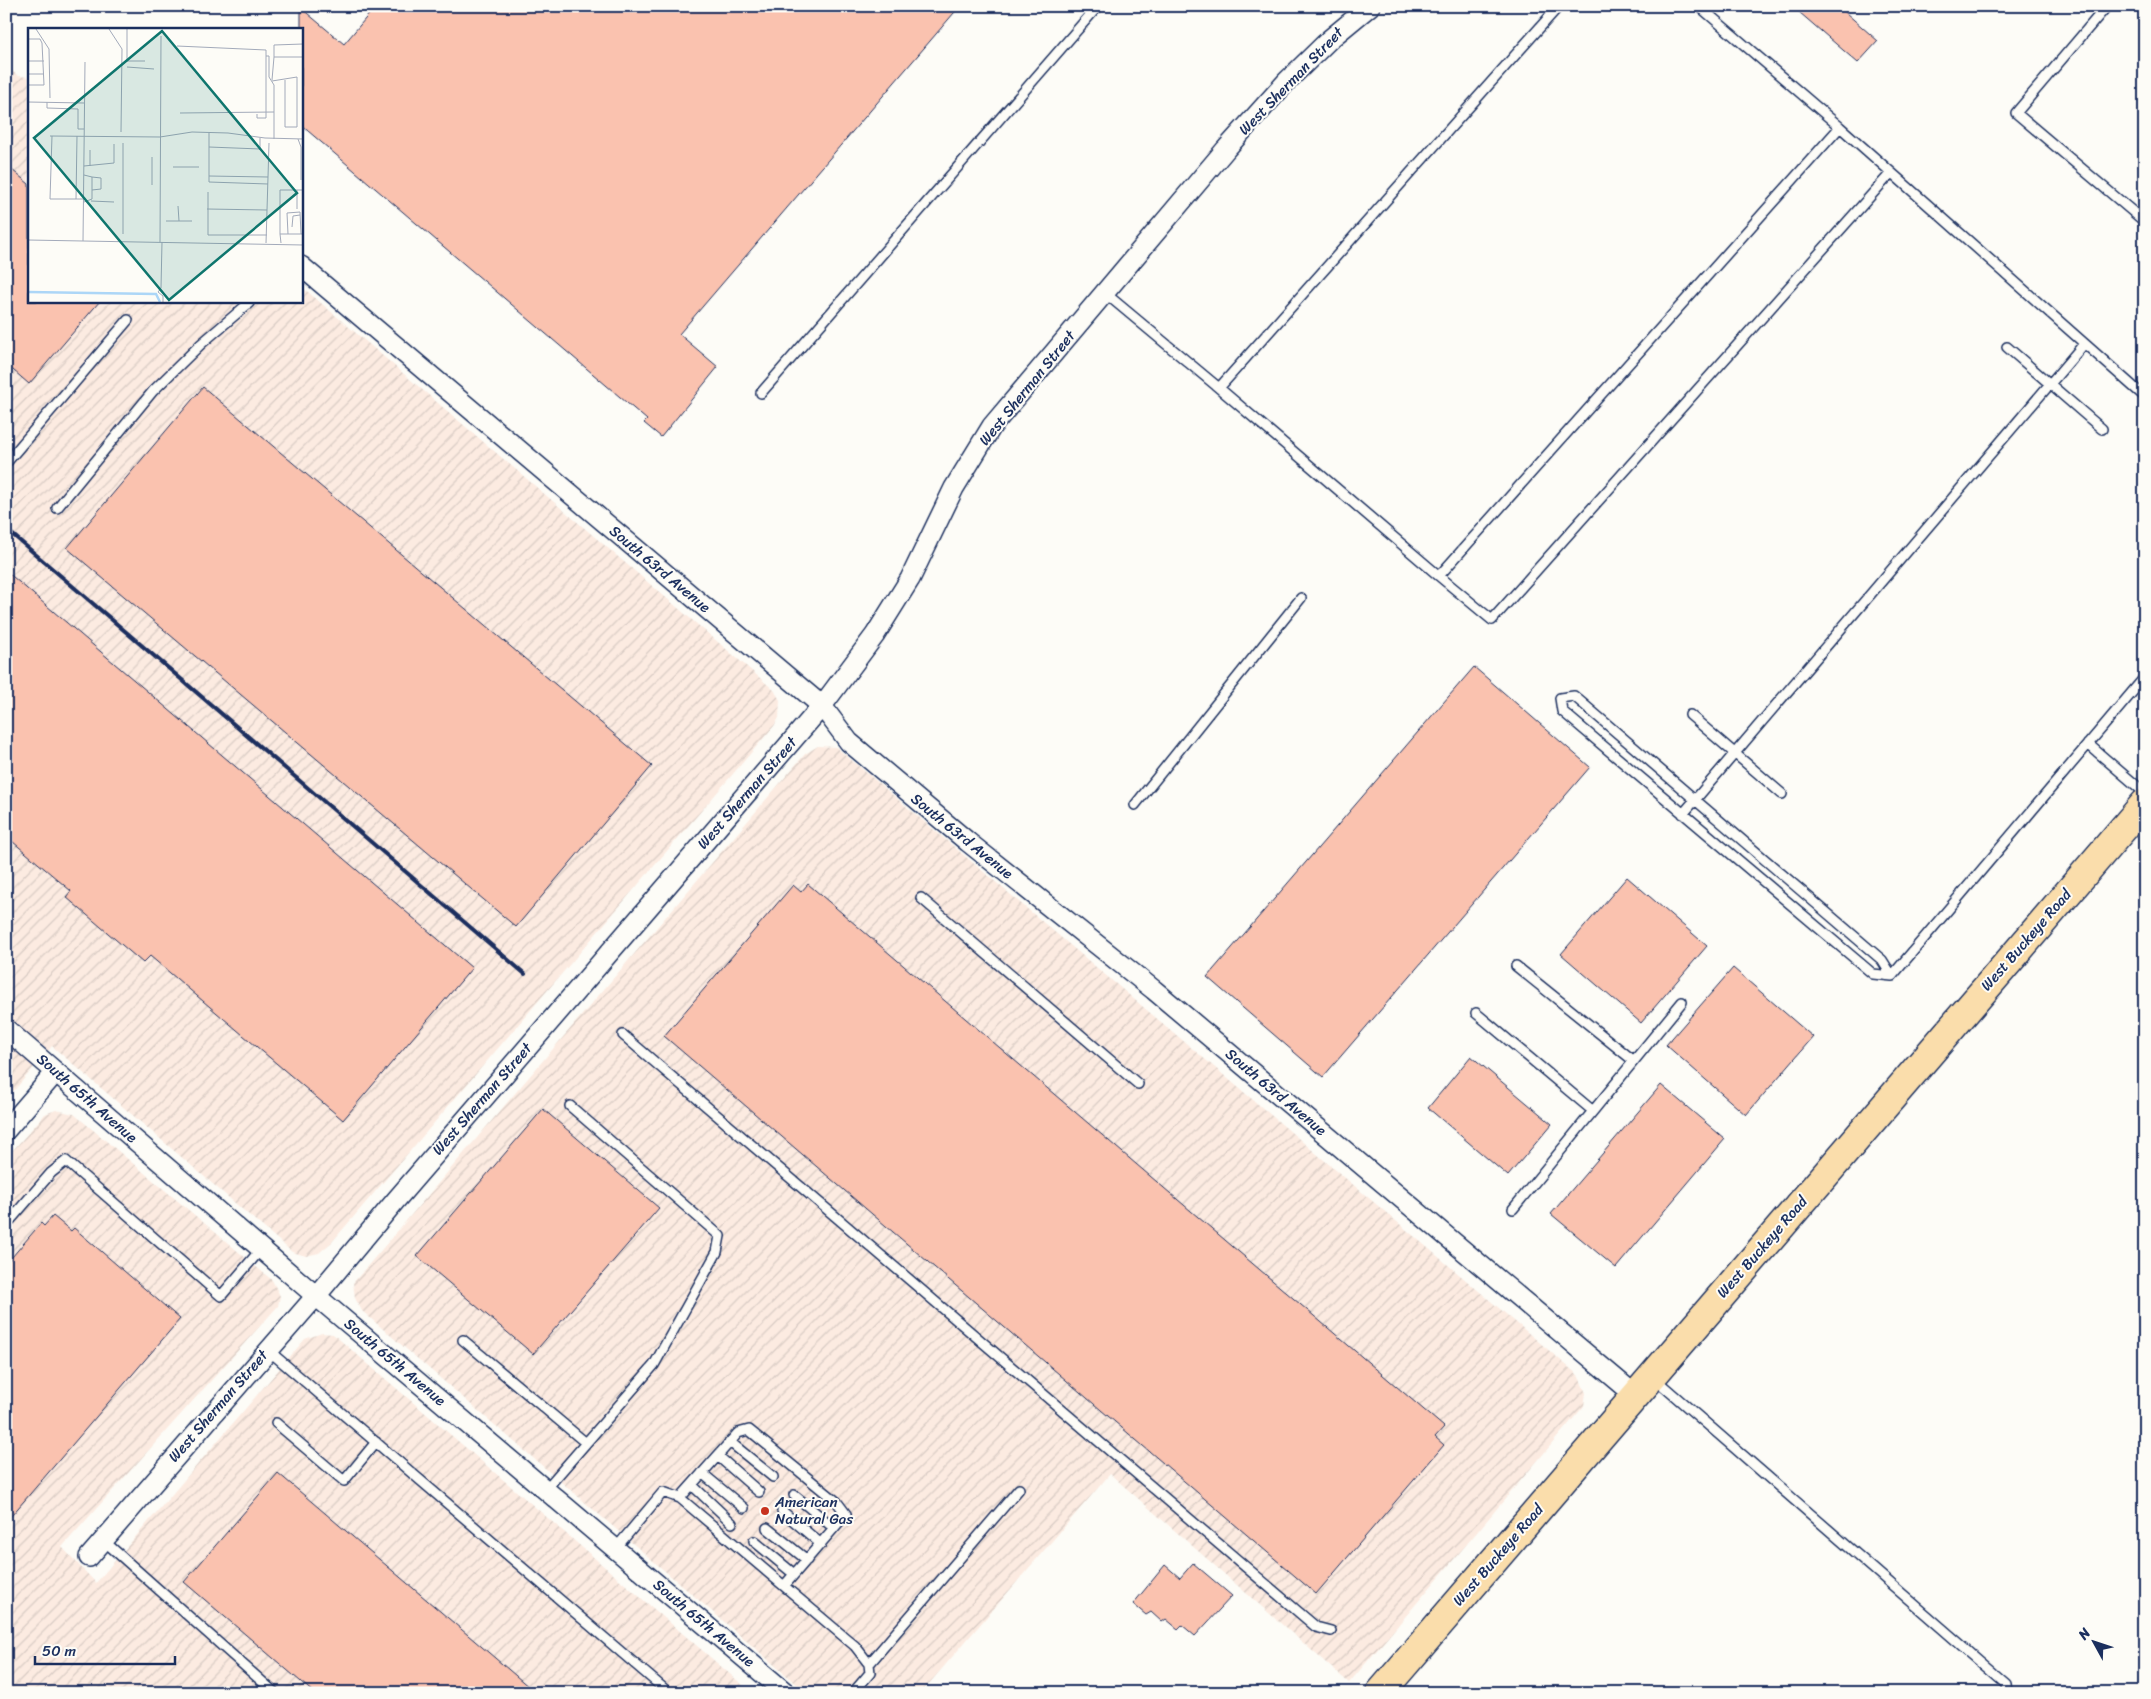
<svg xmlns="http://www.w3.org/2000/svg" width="2151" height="1699" viewBox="0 0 2151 1699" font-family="Sriracha,sans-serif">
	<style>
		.industrial { fill: url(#industrial-furrows) }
		.building { fill: #fac2af; stroke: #1b2f5e }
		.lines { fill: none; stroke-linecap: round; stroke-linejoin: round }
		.lane-casing { stroke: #1b2f5e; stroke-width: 12 }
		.street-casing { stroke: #1b2f5e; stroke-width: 22 }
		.primary-casing { stroke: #1b2f5e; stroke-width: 31 }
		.lane { stroke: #fdfcf7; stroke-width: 9 }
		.street { stroke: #fdfcf7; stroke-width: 19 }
		.primary { stroke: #faddab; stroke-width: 28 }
		.rail { stroke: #1b2f5e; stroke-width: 4 }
		.poi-dot { fill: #c8321e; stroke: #fdfcf7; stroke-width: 2 }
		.labels { text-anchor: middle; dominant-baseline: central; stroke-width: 4; stroke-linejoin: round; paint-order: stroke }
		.street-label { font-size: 15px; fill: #1b2f5e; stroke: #fdfcf7 }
		.poi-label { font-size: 15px; fill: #1b2f5e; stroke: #fdfcf7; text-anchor: start }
		.inset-river { fill: none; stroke: #acd6f7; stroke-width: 2.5 }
		.inset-road { fill: none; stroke: #a3aaba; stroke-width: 1 }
		.view { fill: #0f766e; fill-opacity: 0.15; stroke: #0f766e; stroke-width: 2.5 }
		.inset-edge { fill: none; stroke: #1b2f5e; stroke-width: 2.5 }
	</style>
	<defs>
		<pattern id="industrial-furrows" width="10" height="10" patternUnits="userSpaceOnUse" patternTransform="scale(1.25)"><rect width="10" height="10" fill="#fcebe1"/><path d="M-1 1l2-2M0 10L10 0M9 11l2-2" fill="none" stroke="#d7cac3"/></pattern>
	</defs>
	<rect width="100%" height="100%" fill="#fdfcf7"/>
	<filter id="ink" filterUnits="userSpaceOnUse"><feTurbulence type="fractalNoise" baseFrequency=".02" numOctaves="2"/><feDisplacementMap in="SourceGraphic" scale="10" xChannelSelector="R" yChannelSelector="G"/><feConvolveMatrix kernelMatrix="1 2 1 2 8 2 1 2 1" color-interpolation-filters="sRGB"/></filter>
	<g filter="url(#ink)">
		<path class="industrial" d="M 6,67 L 19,76 L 29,77 L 29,301 L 301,301 L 301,286 L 774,690 L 780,700 L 779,718 L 774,726 L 332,1242 L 319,1253 L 306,1256 L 292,1252 L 52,1046 L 6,1100 Z
			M 818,746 L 836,747 L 1578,1375 L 1586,1393 L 1584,1406 L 1349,1683 L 1110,1474 L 921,1693 L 807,1693 L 362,1311 L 355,1298 L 353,1283 L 805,754 Z
			M 56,1110 L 74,1114 L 272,1280 L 280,1296 L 278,1306 L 62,1547 L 96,1583 L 305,1339 L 322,1333 L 333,1334 L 752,1693 L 6,1693 L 6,1158 L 45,1114 Z"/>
		<path class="building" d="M 376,6 L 960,6 L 679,334 L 718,367 L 661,437 L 644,423 L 647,420 L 301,125 L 301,8 L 344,44 Z
			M 1792,6 L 1838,6 L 1878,41 L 1858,63 Z
			M 6,165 L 29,184 L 29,301 L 100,301 L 29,384 L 6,364 Z
			M 203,387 L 652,766 L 516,927 L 67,548 Z
			M 6,571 L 472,968 L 343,1120 L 150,956 L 143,963 L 66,897 L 71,891 L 6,836 Z
			M 1474,667 L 1590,767 L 1323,1077 L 1207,977 Z
			M 1627,877 L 1707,946 L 1641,1023 L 1561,954 Z
			M 808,884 L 1444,1427 L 1435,1437 L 1444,1445 L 1316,1594 L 664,1036 L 793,885 L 801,892 Z
			M 1733,968 L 1813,1037 L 1746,1115 L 1666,1045 Z
			M 1471,1056 L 1552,1124 L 1508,1176 L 1428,1108 Z
			M 1661,1085 L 1725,1139 L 1616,1268 L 1551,1214 Z
			M 543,1109 L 659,1208 L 533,1354 L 417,1256 Z
			M 53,1216 L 71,1231 L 74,1228 L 180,1319 L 6,1522 L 6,1264 L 41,1223 L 44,1226 Z
			M 278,1473 L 536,1693 L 314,1693 L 184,1582 Z
			M 1193,1563 L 1232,1596 L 1195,1636 L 1182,1625 L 1178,1629 L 1166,1619 L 1162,1622 L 1151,1612 L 1146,1615 L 1133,1604 L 1165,1565 L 1180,1578 Z"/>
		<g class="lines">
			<defs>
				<path id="lane" d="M 2107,6 L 2016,113 L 2145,222
					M 1840,127 L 2145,397
					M 1105,293 L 1219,388 L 1559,6
					M 2007,347 L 2102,429
					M 1219,388 L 1439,576 L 1840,127 L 1699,6
					M 761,393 L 1098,6
					M 6,463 L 128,320
					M 57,508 L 153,391 L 201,344 L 249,303
					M 1439,576 L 1492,620 L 1891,173
					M 1574,696 L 1882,960 L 1892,976 L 1873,974 L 1562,711 L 1560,698 Z
					M 1690,715 L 1782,794
					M 2088,744 L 2145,793
					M 1135,805 L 1301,598
					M 1683,814 L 2084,344
					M 921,898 L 1138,1084
					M 1516,966 L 1634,1061
					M 1892,976 L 2145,677
					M 1476,1013 L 1593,1111
					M 623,1035 L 1316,1627 L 1331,1631
					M 1513,1209 L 1682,1002
					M 6,1225 L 51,1173 L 66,1161 L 221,1296 L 262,1248
					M 463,1340 L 586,1443
					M 268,1350 L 669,1693
					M 1654,1378 L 2006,1684 L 2007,1693
					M 276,1423 L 344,1481 L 376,1442
					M 730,1442 L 773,1477
					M 718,1456 L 759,1492
					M 702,1473 L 744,1508
					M 692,1485 L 732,1523
					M 546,1489 L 654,1365 L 717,1252 L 720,1236 L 570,1106
					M 794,1495 L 834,1528
					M 680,1498 L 738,1433 L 749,1430 L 837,1502 L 846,1514 L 784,1586
					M 782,1511 L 821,1544
					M 767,1528 L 807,1560
					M 103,1540 L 275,1693
					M 754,1541 L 794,1574
					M 616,1548 L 663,1492 L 680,1498 L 855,1646 L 869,1664 L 870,1673 L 853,1693
					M 869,1664 L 1019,1489"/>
				<path id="street" d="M 301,266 L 822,706 L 849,742 L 968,842 L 1154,990 L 1635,1395
					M 6,1029 L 316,1296 L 786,1693
					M 6,1130 L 56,1072
					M 89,1557 L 316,1296 L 396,1200 L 822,706 L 875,635 L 910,579 L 954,488 L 992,426 L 1226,149 L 1287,81 L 1330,39 L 1370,6"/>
				<path id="primary" d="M 1380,1693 L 2145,803"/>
			</defs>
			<use href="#lane" class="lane-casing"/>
			<use href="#street" class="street-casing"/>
			<use href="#primary" class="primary-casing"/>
			<use href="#lane" class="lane"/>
			<use href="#street" class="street"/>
			<use href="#primary" class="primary"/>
			<path class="rail" d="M 6,529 L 525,974"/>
		</g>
	</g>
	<circle class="poi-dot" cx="765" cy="1511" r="5"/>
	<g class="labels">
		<g class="street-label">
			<text transform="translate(1291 81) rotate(-46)">West Sherman Street</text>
			<text transform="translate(1027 388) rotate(-51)">West Sherman Street</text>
			<text transform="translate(660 569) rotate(40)">South 63rd Avenue</text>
			<text transform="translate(747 793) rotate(-49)">West Sherman Street</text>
			<text transform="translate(962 836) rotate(39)">South 63rd Avenue</text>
			<text transform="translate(2026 940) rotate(-49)">West Buckeye Road</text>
			<text transform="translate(1276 1092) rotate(40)">South 63rd Avenue</text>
			<text transform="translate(87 1098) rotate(41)">South 65th Avenue</text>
			<text transform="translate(482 1099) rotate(-49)">West Sherman Street</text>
			<text transform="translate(1762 1247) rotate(-49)">West Buckeye Road</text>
			<text transform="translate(395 1362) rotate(40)">South 65th Avenue</text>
			<text transform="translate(218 1406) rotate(-49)">West Sherman Street</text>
			<text transform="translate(1498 1555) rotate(-49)">West Buckeye Road</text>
			<text transform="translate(704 1623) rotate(40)">South 65th Avenue</text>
		</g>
		<g class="poi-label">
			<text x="775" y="1502">American<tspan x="775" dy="17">Natural Gas</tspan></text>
		</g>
	</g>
	<g transform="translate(28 28)">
		<rect width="275" height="275" fill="#fdfcf7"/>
		<path class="inset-river" d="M 0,264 L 128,266 L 132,274"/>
		<path class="inset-road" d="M 8,1 L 21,21 L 22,70M 81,1 L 94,21 L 93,104M 99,1 L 99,33 L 117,33M 0,11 L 12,11 L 14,15 L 16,57 L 0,57M 149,18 L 238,22 L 238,90 L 229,90 L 229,86M 238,28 L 241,28 L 241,49 L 246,57 L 246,111M 246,29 L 246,17 L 275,16M 0,33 L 16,33M 99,39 L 126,41M 0,46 L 16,46M 244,52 L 246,29 L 275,29M 244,53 L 269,49 L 269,99 L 257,99 L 257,52M 0,74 L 56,75M 19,74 L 19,80 L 50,81 L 50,101 L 56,101M 152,85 L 246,84M 181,105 L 181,119 L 232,121 L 232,110M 22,108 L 132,109 L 164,104 L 200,105 L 237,110 L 275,111M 24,108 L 22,171 L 48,171M 49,108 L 48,171 L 56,171M 270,111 L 273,119 L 273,152M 181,119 L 181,148 L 240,149 L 241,115M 62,122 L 62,138M 56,138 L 86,135 L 86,116M 145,139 L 171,139M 181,148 L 181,154 L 240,156M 124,157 L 124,129M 64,162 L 73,161 L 73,150 L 64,149M 269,162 L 269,181M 180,164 L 180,207M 63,173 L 86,174M 56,174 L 64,171 L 64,149 L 56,147M 150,178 L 151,193M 179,181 L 239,182M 138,193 L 164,193M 264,199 L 265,188 L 272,187M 95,206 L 95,115M 252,206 L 252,162 L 275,162M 260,206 L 259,185 L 272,184 L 273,206M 180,207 L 239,207M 0,212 L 275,217M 55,213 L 57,34M 132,214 L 133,8M 134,214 L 133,260 L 130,264 L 135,268 L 135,274M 238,215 L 240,149M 253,215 L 252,206 L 275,206"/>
		<path class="view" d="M 134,3 L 269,165 L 141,272 L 6,110 Z"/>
		<rect width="275" height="275" class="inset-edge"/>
	</g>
	<rect width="2151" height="1699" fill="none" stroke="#fdfcf7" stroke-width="25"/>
	<rect x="12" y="12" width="2126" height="1674" fill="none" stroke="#1b2f5e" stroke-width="2" filter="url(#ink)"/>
	<g transform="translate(2094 1642) rotate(310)" stroke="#fdfcf7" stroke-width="4" paint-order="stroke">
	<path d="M0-4L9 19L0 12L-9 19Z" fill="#1b2f5e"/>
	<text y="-8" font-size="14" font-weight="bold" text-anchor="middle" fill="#1b2f5e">N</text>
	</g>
	<path d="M35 1656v8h140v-8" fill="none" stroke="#1b2f5e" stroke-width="2.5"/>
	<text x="42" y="1656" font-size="15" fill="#1b2f5e" stroke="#fdfcf7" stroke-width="4" paint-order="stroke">50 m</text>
</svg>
